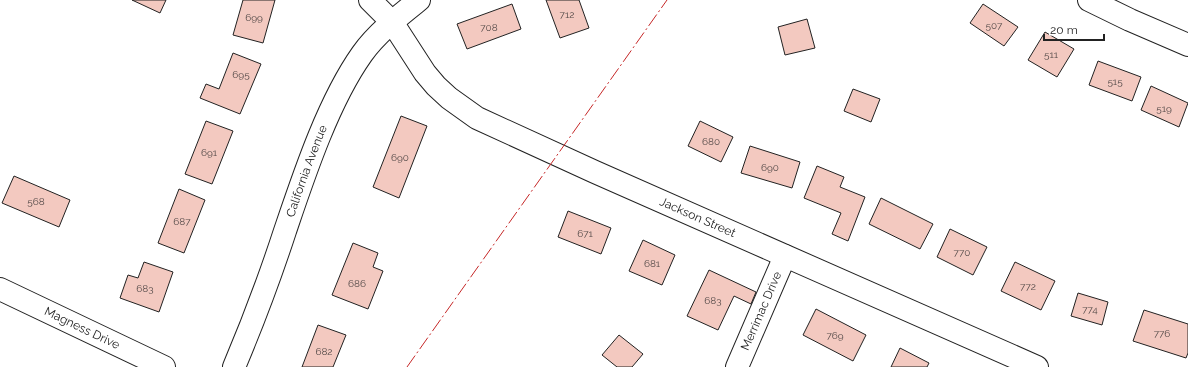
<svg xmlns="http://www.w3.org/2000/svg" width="1188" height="367" viewBox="0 0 1188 367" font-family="Raleway,sans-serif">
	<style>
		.building { fill: #f3c9c0; stroke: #222 }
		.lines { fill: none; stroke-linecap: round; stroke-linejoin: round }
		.minor-casing { stroke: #222; stroke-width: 24 }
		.major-casing { stroke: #222; stroke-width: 24 }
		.minor { stroke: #fff; stroke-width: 22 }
		.major { stroke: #fff; stroke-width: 22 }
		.power { stroke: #c62828; stroke-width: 1; stroke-dasharray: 14 3 2 3; stroke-linecap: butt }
		.labels { text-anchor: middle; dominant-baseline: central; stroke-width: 3; stroke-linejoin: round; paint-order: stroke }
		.number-label { font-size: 10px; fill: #564c4a }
		.street-label { font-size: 12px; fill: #222; stroke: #fff }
	</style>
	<rect width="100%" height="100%" fill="#fff"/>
	<path class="building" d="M 132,0 L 166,0 L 160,13 Z
		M 243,0 L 275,0 L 263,43 L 233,35 Z
		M 546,0 L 579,0 L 589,28 L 560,38 Z
		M 512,4 L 521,29 L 467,49 L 457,24 Z
		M 983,4 L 1018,27 L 1004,46 L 970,23 Z
		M 807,19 L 815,48 L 785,55 L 778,27 Z
		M 1045,32 L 1074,49 L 1057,77 L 1028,60 Z
		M 233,53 L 261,64 L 240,114 L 200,98 L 206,84 L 219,89 Z
		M 1098,61 L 1141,77 L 1132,101 L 1089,85 Z
		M 1151,86 L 1188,103 L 1179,127 L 1141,110 Z
		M 853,89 L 880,99 L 871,122 L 844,111 Z
		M 401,116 L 427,126 L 399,198 L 373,187 Z
		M 206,121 L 233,131 L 212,184 L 185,174 Z
		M 700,121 L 733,137 L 721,162 L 688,146 Z
		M 750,146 L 800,162 L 792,188 L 741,173 Z
		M 817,166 L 844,177 L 840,187 L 865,197 L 848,241 L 832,234 L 841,213 L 804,198 Z
		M 14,176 L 70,200 L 59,227 L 2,203 Z
		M 179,189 L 205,200 L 184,253 L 158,243 Z
		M 881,198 L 933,224 L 920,249 L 869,224 Z
		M 568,211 L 611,228 L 601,254 L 558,237 Z
		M 950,229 L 987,247 L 973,275 L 937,257 Z
		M 643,240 L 675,255 L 662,285 L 629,271 Z
		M 353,243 L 378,253 L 373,267 L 383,271 L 368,309 L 332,295 Z
		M 144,262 L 173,272 L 159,312 L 120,298 L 128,275 L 138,278 Z
		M 1015,262 L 1055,281 L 1041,310 L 1001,291 Z
		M 709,270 L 756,292 L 751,304 L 734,296 L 718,330 L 687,316 Z
		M 1078,293 L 1108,302 L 1102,325 L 1071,316 Z
		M 816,309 L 866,335 L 853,361 L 803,335 Z
		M 1144,310 L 1188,324 L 1188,353 L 1186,358 L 1133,341 Z
		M 318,325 L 346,335 L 333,367 L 302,367 Z
		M 619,335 L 643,354 L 632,367 L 617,367 L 602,355 Z
		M 900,348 L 929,363 L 927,367 L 891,367 Z"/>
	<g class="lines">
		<defs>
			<g id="minor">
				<path id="s1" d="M 370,0 L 392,22 L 425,73 L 436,86 L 449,98 L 477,118 L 595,172 L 1037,367"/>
				<path d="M 1089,0 L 1130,20 L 1188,45"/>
				<path id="s2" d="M 0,289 L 164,367"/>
				<path id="s3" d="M 737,367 L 785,256"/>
			</g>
			<g id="major">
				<path id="s4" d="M 234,367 C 253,322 270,277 285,231 C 304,175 328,102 362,54 C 377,33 399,16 419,0"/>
			</g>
		</defs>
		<use href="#minor" class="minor-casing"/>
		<use href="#major" class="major-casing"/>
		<use href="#minor" class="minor"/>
		<use href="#major" class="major"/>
		<path class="power" d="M 407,367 L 667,0"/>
	</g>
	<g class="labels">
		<g class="number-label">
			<text x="567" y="14">712</text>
			<text x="254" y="17">699</text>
			<text x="994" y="25">507</text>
			<text x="489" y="27">708</text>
			<text x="1051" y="54">511</text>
			<text x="241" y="74">695</text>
			<text x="1115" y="81">515</text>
			<text x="1164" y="108">519</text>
			<text x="711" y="141">680</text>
			<text x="209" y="152">691</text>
			<text x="400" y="157">690</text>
			<text x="770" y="167">690</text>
			<text x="36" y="201">568</text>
			<text x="182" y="221">687</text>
			<text x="585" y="233">671</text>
			<text x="962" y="252">770</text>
			<text x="652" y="263">681</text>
			<text x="357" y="283">686</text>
			<text x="1028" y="286">772</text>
			<text x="145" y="288">683</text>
			<text x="713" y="300">683</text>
			<text x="1090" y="309">774</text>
			<text x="1162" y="333">776</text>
			<text x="835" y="335">769</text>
			<text x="324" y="351">682</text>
		</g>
		<g class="street-label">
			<text stroke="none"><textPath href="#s4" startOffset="209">California Avenue</textPath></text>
			<text stroke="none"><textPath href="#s1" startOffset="403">Jackson Street</textPath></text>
			<text stroke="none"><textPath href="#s3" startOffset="61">Merrimac Drive</textPath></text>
			<text stroke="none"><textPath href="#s2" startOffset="91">Magness Drive</textPath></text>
		</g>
	</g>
	<path d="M1044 34v6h60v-6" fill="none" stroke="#222222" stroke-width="2"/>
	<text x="1050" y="34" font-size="12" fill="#222222" stroke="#ffffff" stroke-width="3" paint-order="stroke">20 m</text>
</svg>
